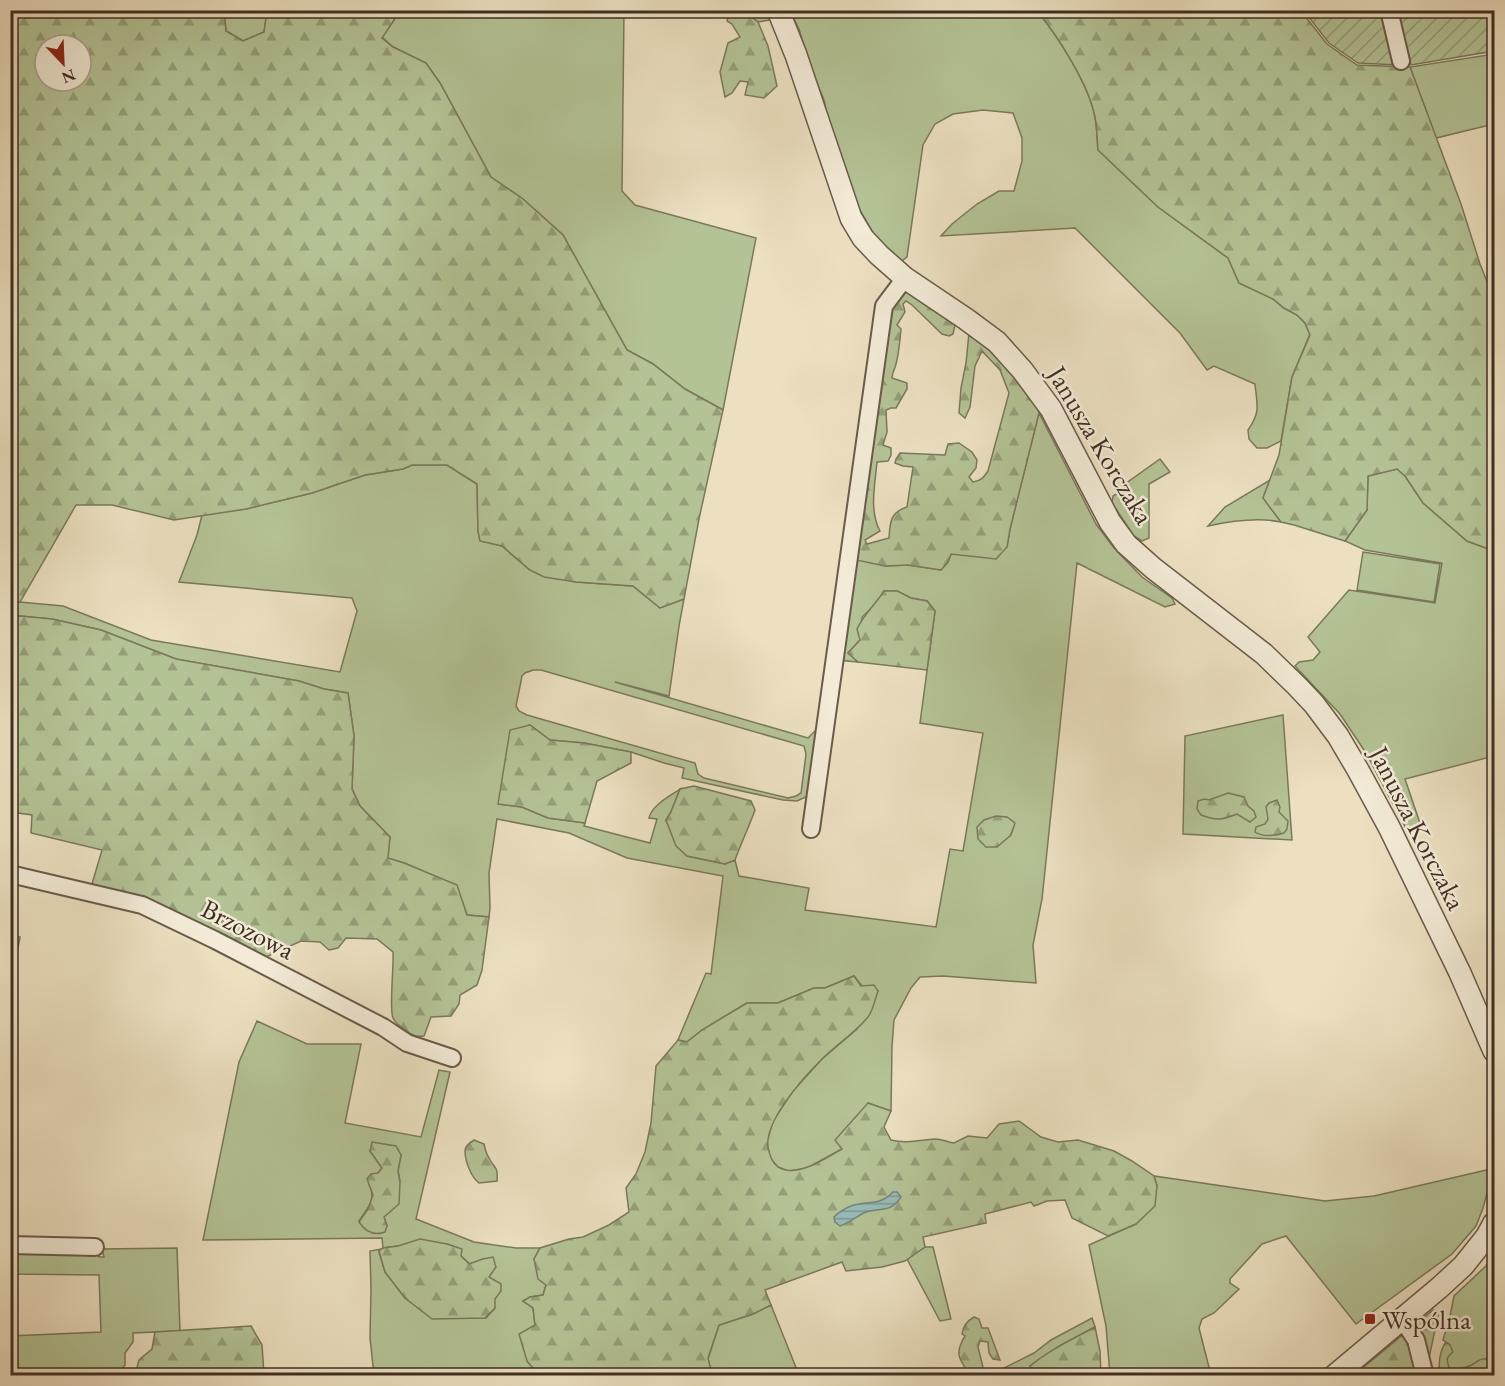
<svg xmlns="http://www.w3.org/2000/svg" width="1505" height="1386" viewBox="0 0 1505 1386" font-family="'EB Garamond',serif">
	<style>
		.grass { fill: #b4c396; stroke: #7a795c; stroke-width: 1.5; fill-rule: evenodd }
		.forest { fill: url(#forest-firs); stroke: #7a795c; stroke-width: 1.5; fill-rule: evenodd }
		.garden { fill: url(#garden-furrows); stroke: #7a795c; stroke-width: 1.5 }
		.water { fill: url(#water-rules); stroke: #75847c; stroke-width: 1.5 }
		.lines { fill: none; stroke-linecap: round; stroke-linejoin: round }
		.minor-casing { stroke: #6a5b4a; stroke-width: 20 }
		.tertiary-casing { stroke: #6a5b4a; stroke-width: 24 }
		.minor { stroke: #f3ebd7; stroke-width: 16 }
		.tertiary { stroke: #f3ebd7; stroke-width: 21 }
		.poi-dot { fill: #8f2418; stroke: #f3ebd7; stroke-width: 2 }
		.labels { text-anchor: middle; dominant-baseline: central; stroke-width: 5; stroke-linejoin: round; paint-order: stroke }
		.street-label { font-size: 27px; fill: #3f2f23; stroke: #f3ebd7 }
		.poi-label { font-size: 27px; fill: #3f2f23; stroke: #f3ebd7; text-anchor: start }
	</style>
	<defs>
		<pattern id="forest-firs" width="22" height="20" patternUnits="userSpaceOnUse" patternTransform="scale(1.5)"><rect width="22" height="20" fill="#b4c396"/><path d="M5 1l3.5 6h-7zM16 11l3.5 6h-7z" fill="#949f7a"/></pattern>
		<pattern id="garden-furrows" width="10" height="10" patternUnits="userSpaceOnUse" patternTransform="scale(1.5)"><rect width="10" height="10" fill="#b4c396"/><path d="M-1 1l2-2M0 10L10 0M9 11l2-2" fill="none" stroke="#949f7a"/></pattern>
		<pattern id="water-rules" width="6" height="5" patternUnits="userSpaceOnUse" patternTransform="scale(1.5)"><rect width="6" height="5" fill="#99bcb8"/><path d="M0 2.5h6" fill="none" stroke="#7e9995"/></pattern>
	</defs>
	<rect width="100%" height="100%" fill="#ece0c1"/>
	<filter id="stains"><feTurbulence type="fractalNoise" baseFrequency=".00333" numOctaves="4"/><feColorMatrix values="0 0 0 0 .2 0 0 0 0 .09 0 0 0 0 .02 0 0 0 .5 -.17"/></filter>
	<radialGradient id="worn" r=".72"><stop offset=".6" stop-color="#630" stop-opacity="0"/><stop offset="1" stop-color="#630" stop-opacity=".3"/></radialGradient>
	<path class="grass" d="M 224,11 L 267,11 L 264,32 L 243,41 L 226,31 Z
		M 400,11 L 624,11 L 622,191 L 635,205 L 756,238 L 723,410 L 685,389 L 653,364 L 627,350 L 563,235 L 523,199 L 491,177 L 440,83 L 426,63 L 393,47 L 382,37 Z
		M 744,11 L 764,11 L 770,20 L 758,22 Z
		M 790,11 L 1037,11 C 1058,36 1089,85 1095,117 C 1097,127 1097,139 1098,150 L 1158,207 L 1228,258 L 1239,283 L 1273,299 L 1284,308 L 1297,315 L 1305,323 L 1310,334 L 1292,377 L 1281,441 L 1267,448 L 1257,448 L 1249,439 L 1248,430 C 1261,412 1257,405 1255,384 L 1214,366 L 1207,370 L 1180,333 L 1075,228 L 941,236 L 952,224 L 977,204 L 999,191 L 1014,191 L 1022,161 L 1022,138 L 1013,113 L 983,110 L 953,114 L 935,124 L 923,145 L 907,257 L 899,263 L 875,236 L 858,207 L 836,159 L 824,100 L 811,69 L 799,29 Z
		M 1494,54 L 1494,124 L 1436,138 L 1410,67 Z
		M 1039,413 L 1096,524 L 1114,548 L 1142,577 L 1172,598 L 1175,604 L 1165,607 L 1077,563 L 1042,899 L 1033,945 L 1036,983 L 943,976 L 920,977 L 911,988 L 894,1020 L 892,1046 L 891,1111 L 868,1103 L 842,1149 L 807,1168 L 789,1171 L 778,1167 L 770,1158 L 767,1142 L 773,1121 L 793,1091 L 822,1059 L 857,1029 L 878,991 L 862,986 L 854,976 L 825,988 L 814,988 L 778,1003 L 747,1003 L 702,1030 L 687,1042 L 678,1040 L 706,973 L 711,974 L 723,876 L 627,858 L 569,833 L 497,819 L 489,873 L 490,908 L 489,917 L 467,915 L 456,885 L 404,863 L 387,858 L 390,837 L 360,806 L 352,789 L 354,736 L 348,693 L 324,689 L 299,681 L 176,659 L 101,630 L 52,619 L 20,616 L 11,617 L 11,604 L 20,602 L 63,606 L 151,640 L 340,672 L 357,611 L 352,598 L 179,582 L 197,535 L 202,515 L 246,509 L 312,493 L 365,475 L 403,469 L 412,465 L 447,465 L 477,484 L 478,531 L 480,541 L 502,546 L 530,570 L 576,582 L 633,586 L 660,608 L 684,599 L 679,626 L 669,696 L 615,682 L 808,738 L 816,730 L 819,731 L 810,795 L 797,801 L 783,800 L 682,778 L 684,768 L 664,763 L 631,752 L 584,743 L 550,740 L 530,725 L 518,729 L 499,804 L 522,807 L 548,818 L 585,823 L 584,826 L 650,843 L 657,819 L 649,818 C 652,805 670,796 680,789 L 671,812 L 666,820 L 671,831 L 687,856 L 725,864 L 735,860 L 739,876 L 809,888 L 805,910 L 936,927 L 950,849 L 963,851 L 983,733 L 920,723 L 935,611 L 927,601 L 911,598 L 897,591 L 884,591 L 876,604 L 862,617 L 860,640 L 848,653 L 858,662 L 837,660 L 851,553 L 885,566 L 908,565 L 941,570 L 948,562 L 951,554 L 1007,547 L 1010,529 ZM 533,670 L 541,670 L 804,746 L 806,754 L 801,793 L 796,796 L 788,798 L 704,778 L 698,774 L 695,763 L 527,715 L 519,711 L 516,706 L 522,676 L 525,673 Z
		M 1160,459 L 1170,472 L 1149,484 L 1149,538 L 1142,541 L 1134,536 L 1112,503 L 1113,496 L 1118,493 L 1127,504 L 1133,509 L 1140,506 L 1125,484 Z
		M 1397,469 L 1405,476 L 1423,503 L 1467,541 L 1494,551 L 1494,756 L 1405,779 L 1422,829 L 1410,836 L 1366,753 L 1340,714 L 1295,666 L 1299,662 L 1313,660 L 1320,652 L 1308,637 L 1349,590 L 1435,603 L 1442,563 L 1365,550 L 1345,541 L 1367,510 L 1368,476 Z
		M 1270,480 L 1263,498 L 1281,522 C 1257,517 1231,521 1208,526 L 1225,507 Z
		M 1363,552 L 1440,564 L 1434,602 L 1357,590 Z
		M 1283,715 L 1292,840 L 1183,834 L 1185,736 Z
		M 257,1021 L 307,1044 L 361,1044 L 345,1123 L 421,1137 L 439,1070 L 450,1072 L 416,1219 L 474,1242 L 516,1248 L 540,1248 L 534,1259 L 546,1285 L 543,1295 L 530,1297 L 523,1301 L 533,1308 L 535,1325 L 527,1361 L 533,1368 L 532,1375 L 374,1375 L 370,1338 L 371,1289 L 370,1251 L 381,1249 L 379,1252 L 385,1272 L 405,1298 L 472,1318 L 486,1318 L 495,1308 L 488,1277 L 483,1259 L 470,1264 L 461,1256 L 461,1249 L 447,1244 L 398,1246 L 383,1248 L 382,1238 L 203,1240 L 239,1062 ZM 370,1151 L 401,1155 L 398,1171 L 400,1182 L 384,1217 L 387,1226 L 359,1221 C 367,1208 377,1201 369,1184 L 382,1168 Z
		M 1491,1169 L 1490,1182 L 1483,1208 L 1476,1226 L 1452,1254 L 1356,1324 L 1286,1236 L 1262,1244 L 1230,1279 L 1230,1283 L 1239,1289 L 1214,1313 L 1202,1319 L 1199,1328 L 1211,1375 L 1110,1375 L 1106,1326 L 1089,1245 L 1136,1224 L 1157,1186 L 1154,1176 L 1325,1201 L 1374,1196 Z
		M 925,1247 L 933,1247 L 951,1319 L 940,1321 L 907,1259 Z
		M 177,1248 L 180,1331 L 133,1333 L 133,1342 L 125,1353 L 125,1365 L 117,1375 L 11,1375 L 10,1336 L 101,1332 L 99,1275 L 11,1274 L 11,1251 L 86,1250 L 100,1257 L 104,1257 L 102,1249 Z
		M 1494,1254 L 1494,1362 L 1487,1358 L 1467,1367 L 1448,1370 L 1449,1367 L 1446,1361 L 1450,1345 L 1443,1340 L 1450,1316 L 1454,1296 L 1486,1266 Z
		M 771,1305 L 799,1375 L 712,1375 L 708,1359 L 719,1325 L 753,1314 Z
		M 1092,1318 L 1095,1327 L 1061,1345 L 1030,1366 L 1035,1375 L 988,1376 L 1034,1353 L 1051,1340 Z"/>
	<path class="forest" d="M 11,10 L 224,11 L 226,31 L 243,41 L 264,32 L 267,11 L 400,11 L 382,38 L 393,47 L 426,63 L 440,83 L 491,177 L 523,199 L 563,235 L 627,350 L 653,364 L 685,389 L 723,410 L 699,519 L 684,599 L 660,608 L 633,586 L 576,582 L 544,577 L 530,570 L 502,546 L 480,541 L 478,531 L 477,484 L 447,465 L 412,465 L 403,469 L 365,475 L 312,493 L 246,509 L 174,520 L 112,505 L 76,505 L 20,602 L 11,604 ZM 45,45 L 81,45 L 81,81 L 45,81 Z
		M 730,11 L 744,11 L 758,22 L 768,46 L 777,86 L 764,98 L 745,95 L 748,82 L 740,81 L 732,93 L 725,97 L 720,72 L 728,43 L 740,37 L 732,24 L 727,21 Z
		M 1037,11 L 1301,11 L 1327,44 L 1357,65 L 1410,67 L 1461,204 L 1480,264 L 1494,299 L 1494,551 L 1467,541 L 1423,503 L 1405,476 L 1397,469 L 1368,476 L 1367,510 L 1345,541 L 1294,525 L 1281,522 L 1263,498 L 1279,455 L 1292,377 L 1310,335 L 1305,323 L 1297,315 L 1284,308 L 1273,299 L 1239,283 L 1228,258 L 1158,207 L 1098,150 C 1097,139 1097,127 1095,117 C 1089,85 1058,36 1037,11 Z
		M 903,291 L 910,291 L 955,325 L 953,334 L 949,336 L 942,334 L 912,305 L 906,301 L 903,304 L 905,312 L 897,325 L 901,329 C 900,341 899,353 896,364 C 895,370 892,372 892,378 L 907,383 L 907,389 L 896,408 L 891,408 L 886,410 L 887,432 L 883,445 L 891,448 L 891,455 L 888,461 L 877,462 C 875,484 869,511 880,531 L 865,540 L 867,544 L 889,538 C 890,523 890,512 907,507 L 913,467 L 903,466 L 895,463 L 896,459 L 900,453 L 945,455 L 948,444 L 959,443 L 972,452 L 977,460 L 976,468 L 969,477 L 973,482 C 981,481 984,477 988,471 L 1009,393 L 1000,370 L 982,351 L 975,366 L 970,407 L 965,418 L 959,413 L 961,388 L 966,363 L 969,333 L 971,333 L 1004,361 L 1037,405 L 1039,413 L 1010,529 L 1007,547 L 996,559 L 951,554 L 948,562 L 941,570 L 908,565 L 885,566 L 856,560 L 889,306 Z
		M 884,591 L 897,591 L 911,598 L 927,601 L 935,611 L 927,670 L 858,662 L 848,653 L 860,640 L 857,629 C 864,614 875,605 884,591 Z
		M 20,616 L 52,619 L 101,630 L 176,659 L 299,681 L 324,689 L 348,693 L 354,736 L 352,789 L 360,806 L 390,837 L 388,858 L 404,863 L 457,885 L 467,915 L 489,917 L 482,970 L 477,985 L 460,995 L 459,1004 L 451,1016 L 431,1017 L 424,1036 C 416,1037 413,1036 407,1031 C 402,1028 396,1024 393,1018 C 389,1010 394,966 393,952 L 377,939 L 346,938 L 338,948 L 329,950 L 320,942 L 301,941 L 264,958 L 152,902 L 92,884 L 102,850 L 31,833 L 32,815 L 11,812 L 11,617 Z
		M 530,725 L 550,740 L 584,743 L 631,752 L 631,763 L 597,781 L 585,823 L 548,818 L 522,807 L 498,804 L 510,730 Z
		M 694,786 L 751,801 L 755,810 C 749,827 741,843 735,860 L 725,864 L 687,856 L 676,846 L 666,820 L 671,812 L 680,789 Z
		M 1228,793 L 1244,797 L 1248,806 L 1254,811 L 1256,817 L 1250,822 L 1237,814 C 1222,820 1217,821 1201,815 L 1197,809 L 1198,801 L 1204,799 L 1209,800 Z
		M 1277,800 L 1280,807 L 1279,812 L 1288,821 L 1287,829 L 1284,833 C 1276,836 1262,837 1255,832 L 1256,827 L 1265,824 L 1268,819 L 1266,807 L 1269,803 Z
		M 996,816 L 1007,817 L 1015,823 L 1011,835 L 997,847 L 986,847 L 978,839 L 977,827 L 984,820 Z
		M 12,935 L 20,937 L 11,985 L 10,938 Z
		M 854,976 L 861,986 L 874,985 L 878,991 C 875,999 873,1011 868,1017 C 855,1033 836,1045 821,1060 C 803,1078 764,1121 768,1148 C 770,1155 772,1163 778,1167 C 796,1179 826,1158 842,1149 L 835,1140 L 868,1103 L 891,1111 L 884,1127 L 891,1140 C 906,1144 920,1140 935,1139 C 941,1139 948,1142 954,1143 L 968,1136 L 987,1138 L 999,1124 L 1019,1121 L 1041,1137 L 1058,1142 L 1078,1140 L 1114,1151 L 1132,1161 L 1154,1176 L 1157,1186 L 1155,1206 L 1136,1224 L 1108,1236 L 1072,1218 L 1065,1200 L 1047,1201 L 1034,1206 L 1031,1202 L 985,1214 L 986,1223 L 923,1237 L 925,1247 L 905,1261 L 882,1267 L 846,1271 L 842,1262 L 765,1290 L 771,1305 L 753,1314 L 719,1325 L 708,1358 L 712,1375 L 532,1375 L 533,1368 L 527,1361 L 519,1334 L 535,1325 L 533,1308 L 523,1301 L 530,1297 L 543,1295 L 546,1285 L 538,1279 L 534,1259 L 540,1248 L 569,1239 L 583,1237 L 609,1225 L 629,1212 L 626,1188 L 636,1174 L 645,1152 L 651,1123 L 656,1066 L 678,1040 L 687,1042 L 702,1030 L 747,1003 L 778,1003 L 814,988 L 825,988 Z
		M 474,1140 L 484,1144 C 485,1148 486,1154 489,1158 C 495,1170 498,1165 497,1181 L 479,1183 C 471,1177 465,1161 465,1151 C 465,1146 469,1143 474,1140 Z
		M 372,1142 L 396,1146 L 401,1155 L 398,1171 L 400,1182 L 399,1204 L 384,1217 L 387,1226 L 385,1232 C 374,1236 365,1231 359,1222 L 368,1209 L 373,1195 L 367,1179 L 371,1174 L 378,1173 L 382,1168 L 370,1151 Z
		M 420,1239 L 447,1244 L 462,1249 L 461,1256 L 469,1264 L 483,1259 L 493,1257 L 496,1267 L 489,1277 L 501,1284 L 501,1291 L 495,1299 L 495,1308 L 485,1318 L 432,1319 L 405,1298 L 385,1272 L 379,1251 L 383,1248 L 398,1246 Z
		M 1433,1310 L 1439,1311 L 1429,1358 L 1429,1375 L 1353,1376 Z
		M 974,1317 L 979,1319 L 982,1328 L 988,1328 L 1000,1360 L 993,1359 L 989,1353 L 988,1342 L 980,1341 L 978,1347 L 983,1367 L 978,1375 L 970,1375 C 959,1359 954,1354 965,1336 L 962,1334 C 963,1326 967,1321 974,1317 Z
		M 251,1326 L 262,1345 L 264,1375 L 135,1375 L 139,1360 L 152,1349 L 155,1332 Z
		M 1095,1327 L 1100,1351 L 1101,1375 L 1035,1375 L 1030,1366 C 1049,1350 1073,1339 1095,1327 Z
		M 1446,1342 L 1450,1345 L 1453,1352 C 1443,1360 1449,1361 1449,1370 C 1454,1369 1460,1369 1465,1368 C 1478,1364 1479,1354 1494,1362 L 1494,1375 L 1439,1375 C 1439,1364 1439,1351 1446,1342 Z"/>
	<path class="garden" d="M 1304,11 L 1379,11 L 1397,65 L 1358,63 L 1329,43 Z
		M 1397,11 L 1494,11 L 1494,51 L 1411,65 Z"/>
	<path class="water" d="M 893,1192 L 897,1192 L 901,1197 C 890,1214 880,1207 866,1212 C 857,1216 851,1222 840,1226 L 835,1222 L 834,1217 C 838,1213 846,1208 851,1206 C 866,1200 879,1207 893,1192 Z"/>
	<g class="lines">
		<defs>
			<path id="minor" d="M 1389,10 L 1401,61
				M 811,829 L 884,306 L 905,278
				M 10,874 L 142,905 L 215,940 L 383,1027 L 407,1043 L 452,1058
				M 10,1245 L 95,1247
				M 1402,1319 L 1416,1340 L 1425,1376"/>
			<path id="tertiary" d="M 778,10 L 796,55 L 851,218 L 863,238 L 879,255 L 905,278 L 966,319 L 997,342 L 1023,371 L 1051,409 L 1110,522 L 1126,544 L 1153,568 L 1264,654 L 1297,686 L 1314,704 L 1338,736 L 1358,770 L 1389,827 L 1460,973 L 1494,1051
				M 1334,1376 L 1439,1288 L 1463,1266 L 1487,1236 L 1494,1223"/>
		</defs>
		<use href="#minor" class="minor-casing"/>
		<use href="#tertiary" class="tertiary-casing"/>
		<use href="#minor" class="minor"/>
		<use href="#tertiary" class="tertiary"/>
	</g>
	<rect class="poi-dot" x="1364" y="1313" width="12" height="12" rx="3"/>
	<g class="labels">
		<g class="street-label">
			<text transform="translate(1101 445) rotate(59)">Janusza Korczaka</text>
			<text transform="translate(1418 828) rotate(63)">Janusza Korczaka</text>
			<text transform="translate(248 929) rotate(27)">Brzozowa</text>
		</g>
		<g class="poi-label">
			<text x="1382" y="1319">Wspólna</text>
		</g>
	</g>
	<rect width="1505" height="1386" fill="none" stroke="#ece0c1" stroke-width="36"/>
	<rect x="12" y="12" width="1481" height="1362" fill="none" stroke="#3f2f23" stroke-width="3"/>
	<rect x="18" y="18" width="1469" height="1350" fill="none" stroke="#3f2f23" stroke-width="1.5"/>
	<g transform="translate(63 63) rotate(157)"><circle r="28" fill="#f3ebd7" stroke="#aba08f" stroke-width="1.5"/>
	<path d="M0-4.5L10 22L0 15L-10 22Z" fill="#8f2418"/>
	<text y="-9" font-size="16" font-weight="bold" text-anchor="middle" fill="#3f2f23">N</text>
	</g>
	<rect width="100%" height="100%" filter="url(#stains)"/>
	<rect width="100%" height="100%" fill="url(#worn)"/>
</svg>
